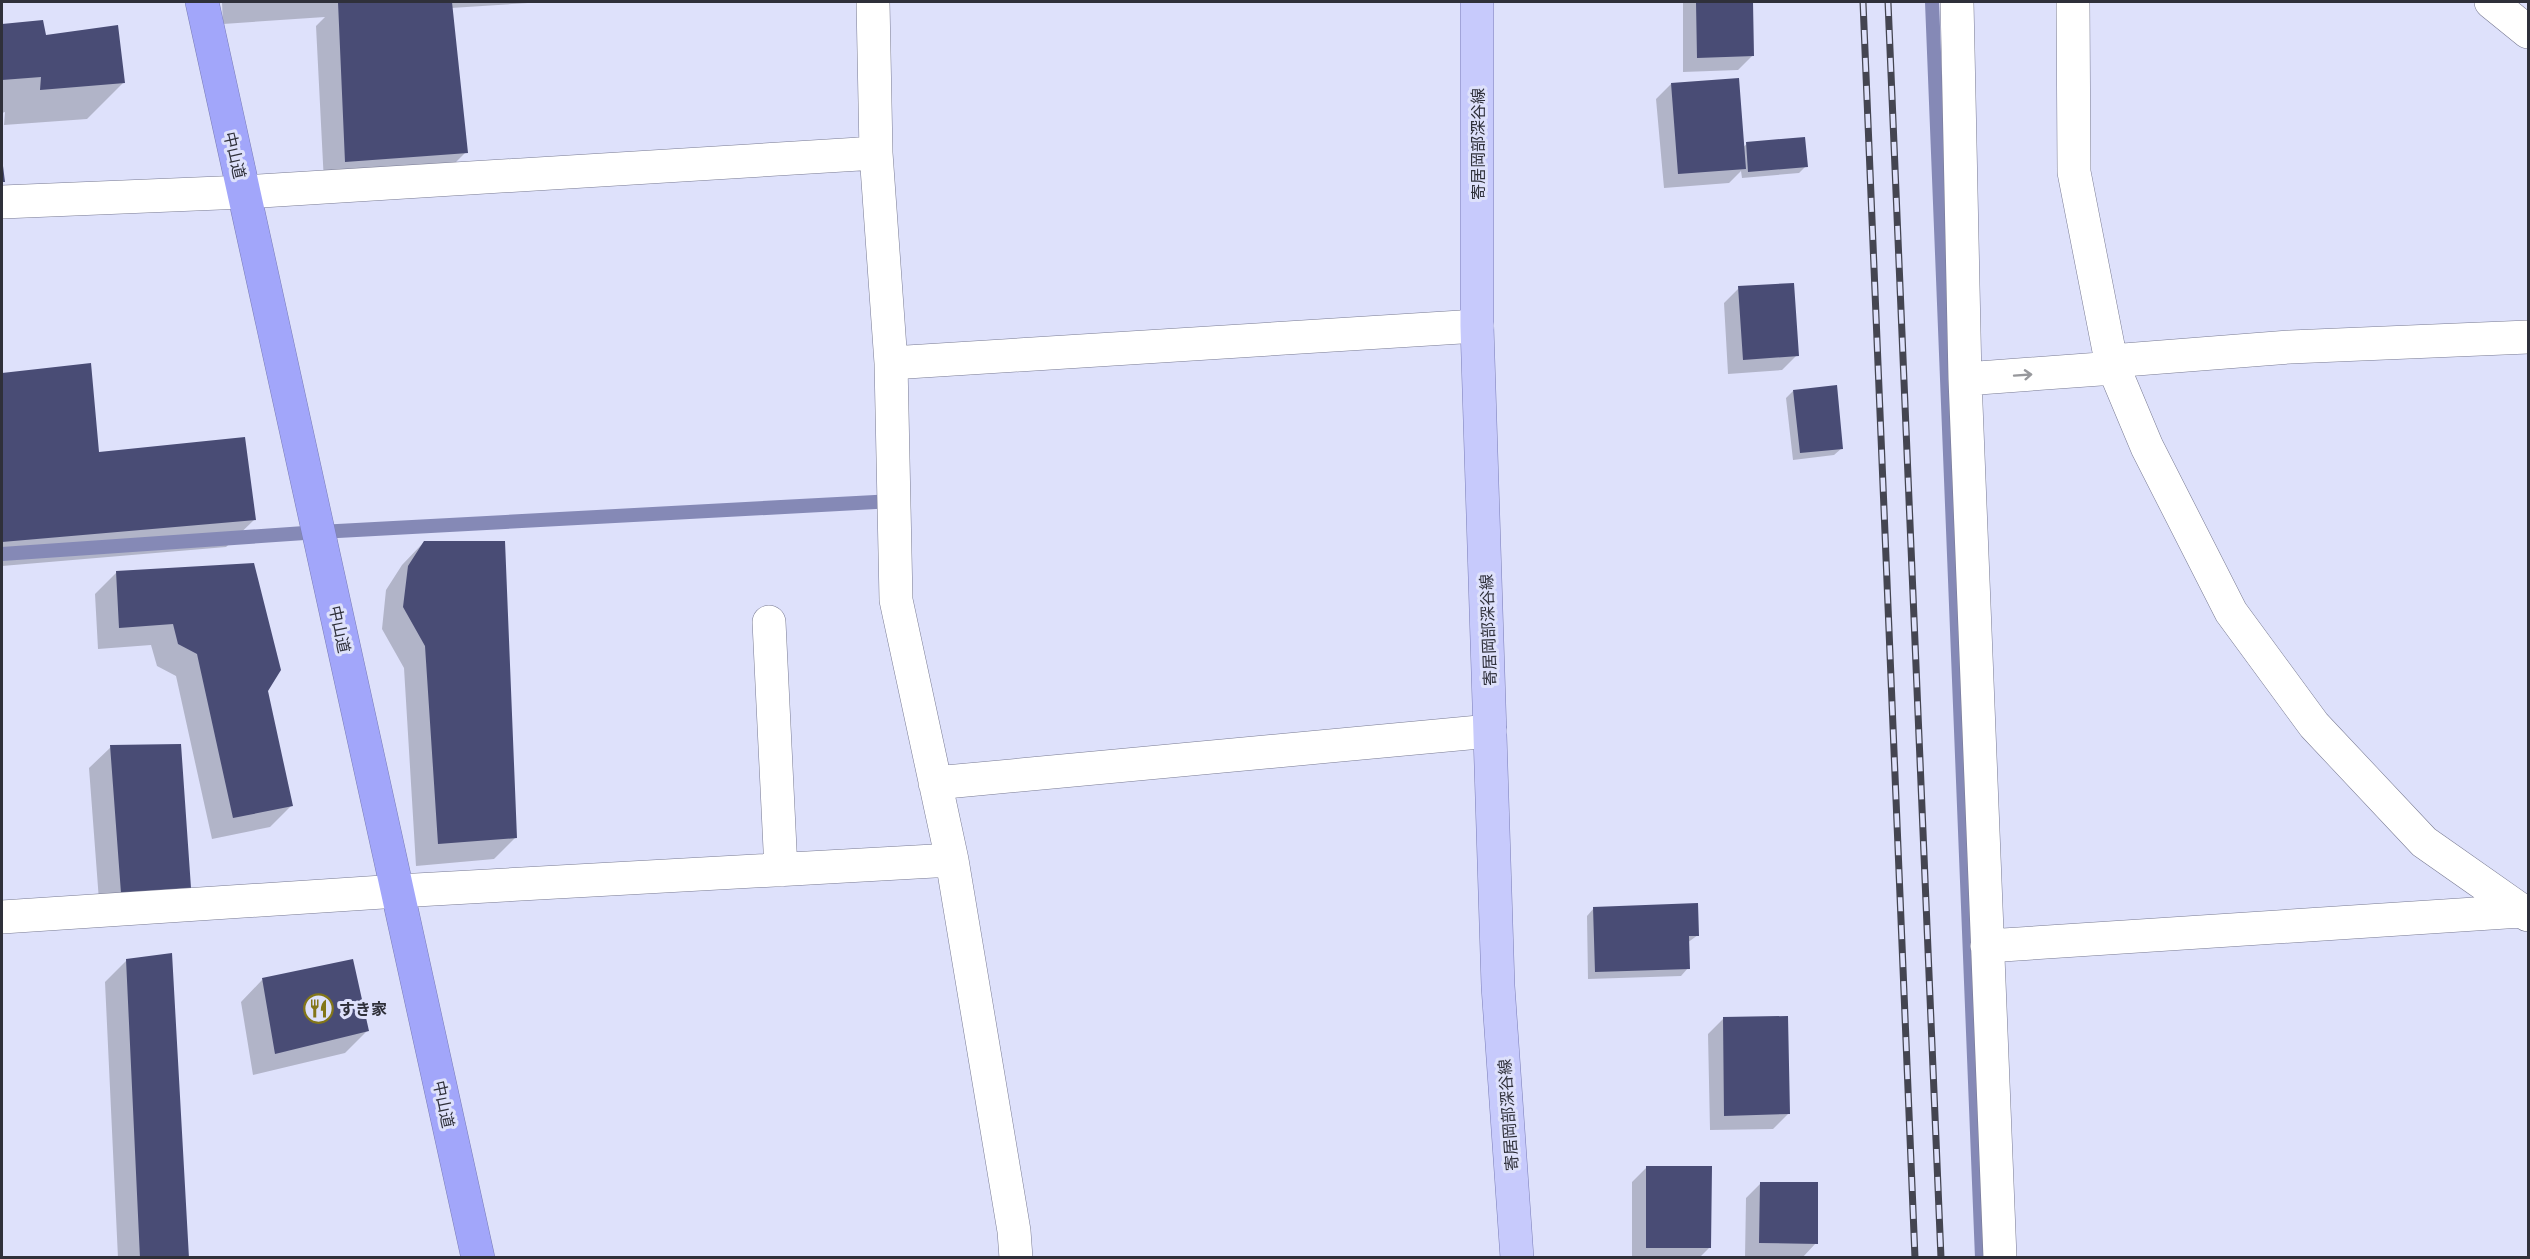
<svg xmlns="http://www.w3.org/2000/svg" width="2530" height="1259" viewBox="0 0 2530 1259" font-family="Georgia,'Noto Sans JP',serif">
	<style>
		.shadow { fill: #0003 }
		.lines { fill: none; stroke-linecap: round; stroke-linejoin: round }
		.stream { stroke: #8589b6; stroke-width: 14 }
		.building { fill: #494c75 }
		.minor-casing { stroke: #787a92; stroke-width: 34 }
		.major-casing { stroke: #7a7db7; stroke-width: 34 }
		.highway-casing { stroke: #7a7db7; stroke-width: 34 }
		.minor { stroke: #fff; stroke-width: 33 }
		.major { stroke: #c7cafc; stroke-width: 33 }
		.highway { stroke: #a2a6fa; stroke-width: 33 }
		.rail-casing { stroke: #444551; stroke-width: 7 }
		.rail { stroke: #dee1fb; stroke-width: 4.5; stroke-dasharray: 14; stroke-linecap: butt }
		.oneway { stroke: #97989c }
		.labels { text-anchor: middle; dominant-baseline: central; stroke-width: 6; stroke-linejoin: round; paint-order: stroke }
		.street-label { font-size: 16px; fill: #2f303a; stroke: #dee1fb }
		.poi-label { font-size: 16px; font-weight: bold; fill: #2f303a; stroke: #dee1fb; text-anchor: start }
	</style>
	<rect width="100%" height="100%" fill="#dee1fb"/>
	<path class="shadow" d="M 222,2 L 544,2 L 451,8 L 466,152 L 444,174 L 324,183 L 316,26 L 325,17 L 223,24 Z
		M 1683,2 L 1751,2 L 1753,55 L 1738,70 L 1683,72 Z
		M 42,22 L 45,36 L 123,83 L 87,119 L 4,125 L 5,112 L 2,113 L 2,25 Z
		M 1671,84 L 1742,148 L 1747,144 L 1806,166 L 1799,173 L 1742,178 L 1741,171 L 1729,183 L 1664,188 L 1656,99 Z
		M 1739,288 L 1797,355 L 1782,370 L 1728,374 L 1724,303 Z
		M 90,364 L 98,453 L 254,520 L 226,547 L 2,566 L 2,375 Z
		M 1793,391 L 1842,448 L 1834,455 L 1793,460 L 1786,398 Z
		M 424,542 L 516,837 L 494,859 L 416,866 L 404,668 L 382,629 L 386,590 L 402,565 Z
		M 117,572 L 266,691 L 292,805 L 270,827 L 212,839 L 176,676 L 157,666 L 151,645 L 98,649 L 95,594 Z
		M 111,747 L 190,887 L 168,909 L 100,914 L 89,768 Z
		M 1594,908 L 1698,935 L 1687,943 L 1688,968 L 1681,976 L 1588,979 L 1587,916 Z
		M 127,960 L 188,1258 L 118,1258 L 105,982 Z
		M 262,980 L 367,1031 L 345,1053 L 253,1075 L 241,1002 Z
		M 1723,1019 L 1788,1114 L 1773,1129 L 1710,1130 L 1708,1034 Z
		M 1647,1167 L 1710,1247 L 1699,1258 L 1632,1258 L 1632,1182 Z
		M 1761,1183 L 1816,1243 L 1802,1258 L 1745,1257 L 1746,1198 Z"/>
	<g class="lines">
		<path class="stream" d="M 1932,2 L 1982,1258
			M 2,554 L 319,532 L 894,501"/>
	</g>
	<path class="building" d="M 338,2 L 452,2 L 468,153 L 345,162 Z
		M 1696,2 L 1753,2 L 1754,56 L 1697,58 Z
		M 43,20 L 46,35 L 118,25 L 125,83 L 40,90 L 41,77 L 2,80 L 2,24 Z
		M 1739,78 L 1746,169 L 1678,174 L 1671,83 Z
		M 1805,137 L 1808,167 L 1748,172 L 1746,142 Z
		M 2,166 L 3,166 L 5,182 L 2,182 Z
		M 1794,283 L 1799,356 L 1743,360 L 1738,286 Z
		M 91,363 L 99,452 L 245,437 L 256,520 L 2,542 L 2,373 Z
		M 1837,385 L 1843,449 L 1800,453 L 1793,390 Z
		M 424,541 L 505,541 L 517,838 L 438,844 L 425,646 L 403,607 L 408,566 Z
		M 254,563 L 281,670 L 268,691 L 293,806 L 233,818 L 197,654 L 178,644 L 173,624 L 119,628 L 116,571 Z
		M 181,744 L 191,888 L 121,893 L 110,745 Z
		M 1698,903 L 1699,936 L 1689,936 L 1690,969 L 1595,972 L 1593,907 Z
		M 172,953 L 189,1258 L 140,1258 L 126,959 Z
		M 353,959 L 369,1031 L 275,1054 L 262,978 Z
		M 1788,1016 L 1790,1114 L 1724,1116 L 1723,1017 Z
		M 1646,1166 L 1712,1166 L 1711,1248 L 1646,1248 Z
		M 1760,1182 L 1818,1182 L 1818,1244 L 1759,1243 Z"/>
	<g class="lines">
		<defs>
			<path id="minor" d="M 873,2 L 876,153 L 891,363 L 896,600 L 952,860 L 1014,1231 L 1016,1258
				M 1957,2 L 1965,379 L 2000,1258
				M 2073,2 L 2074,172 L 2111,361 L 2147,447 L 2231,612 L 2314,725 L 2424,842 L 2528,915
				M 2491,2 L 2528,32
				M 2,202 L 244,192 L 876,153
				M 2111,361 L 2290,347 L 2528,337
				M 891,363 L 1477,326
				M 1965,379 L 2114,368
				M 769,622 L 781,870
				M 935,783 L 1490,731
				M 2,917 L 398,891 L 952,860
				M 1987,946 L 2521,911"/>
			<path id="major" d="M 1477,2 L 1477,326 L 1498,986 L 1517,1258"/>
			<path id="highway" d="M 202,2 L 478,1258"/>
		</defs>
		<use href="#minor" class="minor-casing"/>
		<use href="#major" class="major-casing"/>
		<use href="#highway" class="highway-casing"/>
		<use href="#minor" class="minor"/>
		<use href="#major" class="major"/>
		<use href="#highway" class="highway"/>
		<defs>
			<path id="rail" d="M 1863,2 L 1915,1258
				M 1888,2 L 1941,1258"/>
		</defs>
		<use href="#rail" class="rail-casing"/>
		<use href="#rail" class="rail"/>
	</g>
	<defs><path id="oneway-shaft" d="M-6 0H5M1.5-3L5.5 0L1.5 3" fill="none" stroke-width="1.6" stroke-linecap="round" stroke-linejoin="round" transform="scale(1.5)"/></defs>
	<use class="oneway" href="#oneway-shaft" transform="translate(2023 375) rotate(-4)"/>
	<defs>
		<symbol id="restaurant-ring" viewBox="-11 -11 22 22"><circle r="9.5" fill="#dee1fb" stroke="#837619" stroke-width="1.5"/><path d="M-5-6h1v4h1v-4h1v4h1v-4h1v5L-1.5 .5V6h-2V.5L-5-1ZM5-6V6H3V1.5H1.5Q1.5-4 5-6Z" fill="#837619"/></symbol>
	</defs>
	<g fill-rule="evenodd">
		<use href="#restaurant-ring" x="302" y="992" width="33" height="33"/>
	</g>
	<g class="labels">
		<g class="street-label">
			<text transform="translate(1477 144) rotate(-90)">寄居岡部深谷線</text>
			<text transform="translate(236 155) rotate(77)">中山道</text>
			<text transform="translate(341 629) rotate(78)">中山道</text>
			<text transform="translate(1487 630) rotate(-92)">寄居岡部深谷線</text>
			<text transform="translate(445 1104) rotate(78)">中山道</text>
			<text transform="translate(1507 1115) rotate(-94)">寄居岡部深谷線</text>
		</g>
		<g class="poi-label">
			<text x="339" y="1008">すき家</text>
		</g>
	</g>
	<rect width="2530" height="1259" fill="none" stroke="#2f303a" stroke-width="6"/>
</svg>
